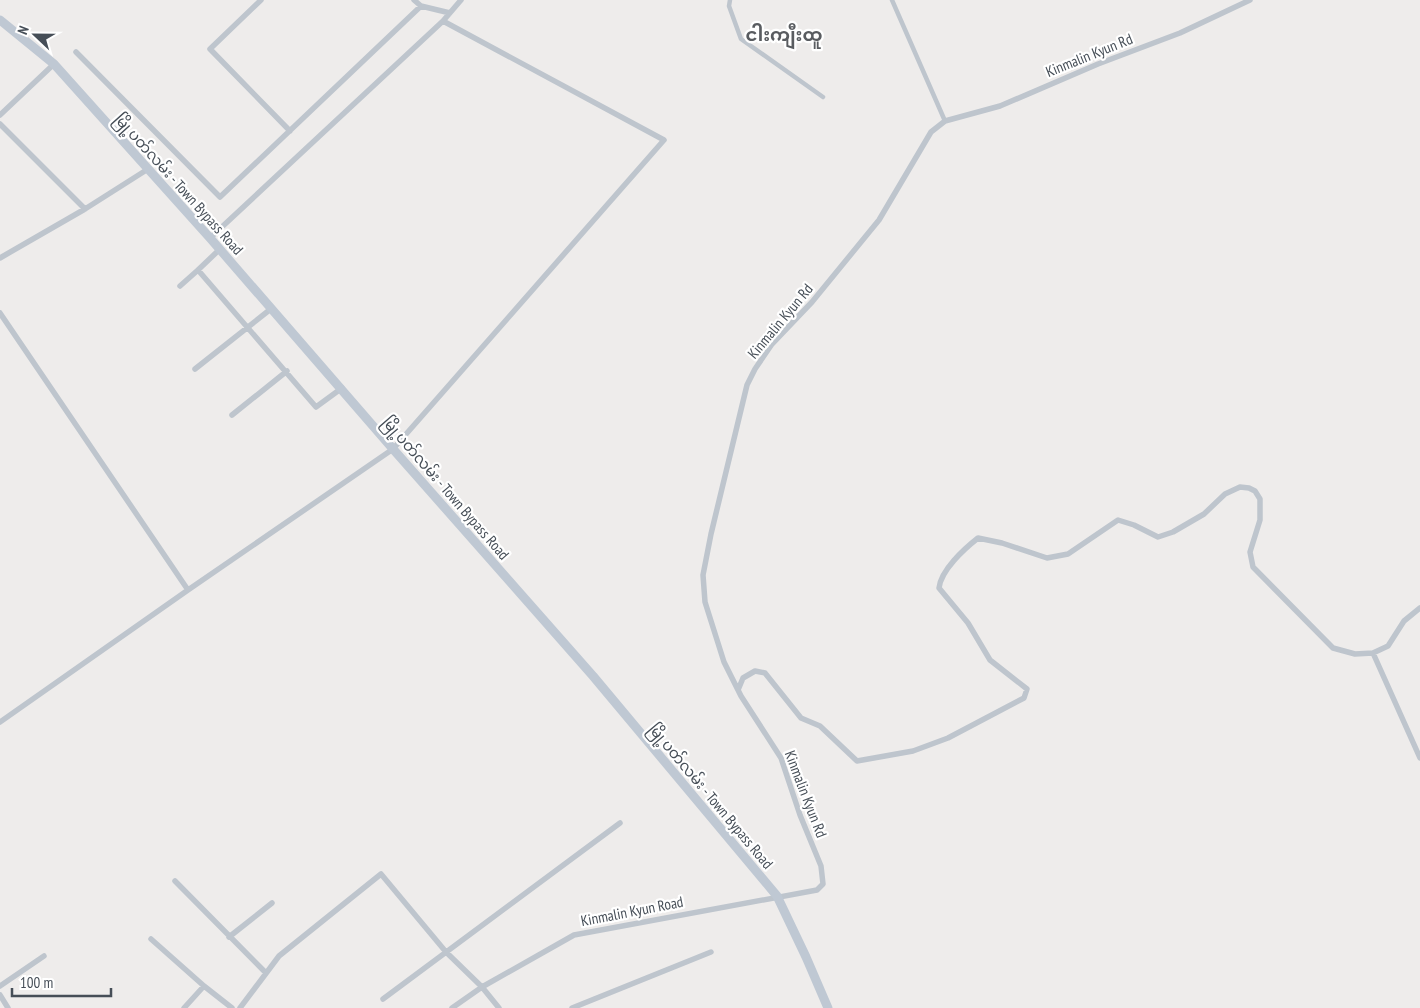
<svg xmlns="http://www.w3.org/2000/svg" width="1420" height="1008" viewBox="0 0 1420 1008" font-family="'PT Sans Narrow','Noto Sans Myanmar',sans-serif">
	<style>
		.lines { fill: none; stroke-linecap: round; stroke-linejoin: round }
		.pedestrian { stroke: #bec5cd; stroke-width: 4.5 }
		.minor { stroke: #bec5cd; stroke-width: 5.5 }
		.secondary { stroke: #bfc8d3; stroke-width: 9 }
		.labels { text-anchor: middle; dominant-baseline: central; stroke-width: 4.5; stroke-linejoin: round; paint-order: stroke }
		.street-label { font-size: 15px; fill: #464e57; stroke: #fff }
		.quarter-label { font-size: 18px; font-weight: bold; fill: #595c60; stroke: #fff }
	</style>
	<rect width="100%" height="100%" fill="#eeeceb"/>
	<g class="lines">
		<path class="pedestrian" d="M 730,0 L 729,6 L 741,39 L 823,97
			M 892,0 L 945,121"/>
		<path class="minor" d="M 261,0 L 210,49 L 290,131
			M 414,0 L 421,6 L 450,13
			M 443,21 L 461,0
			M 76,52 L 220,197 L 421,6
			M 0,115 L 54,64
			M 0,124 L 85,209
			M 220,249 L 198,270 L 316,407 L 342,388
			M 0,258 L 85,209 L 148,169
			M 180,286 L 198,270
			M 0,313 L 188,590
			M 195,369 L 272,308
			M 232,415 L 287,371
			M 1373,653 L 1420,758
			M 738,690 L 743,678 L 755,671 L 765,673 L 801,718 L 820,726 L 857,761 L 913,751 L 948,738 L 1024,698 L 1027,689 L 990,660 L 968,623 L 939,588 C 941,570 964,549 978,538 L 1002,543 L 1047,558 L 1068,554 L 1118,520 L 1134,525 L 1158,537 L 1173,532 L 1204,514 L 1225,494 L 1240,487 L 1249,488 L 1255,491 L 1260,499 L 1260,520 L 1250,552 L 1253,567 L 1333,648 L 1355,654 L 1373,653 L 1388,646 L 1404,621 L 1420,608
			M 0,722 L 188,590 L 393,449 L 664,140 L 443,21 L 210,238
			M 175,881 L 266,973
			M 229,937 L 272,903
			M 151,939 L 204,986
			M 0,986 L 44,956
			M 0,995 L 8,1008
			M 383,999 L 620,823
			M 184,1008 L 204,986 L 232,1008
			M 240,1008 L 279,956 L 381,874 L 446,952 L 482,987 L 499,1008
			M 452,1008 L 482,987 L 574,935 L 817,890 L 823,884 L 821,866 L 800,815 L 781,758 L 741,696 L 724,662 L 705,602 L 703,575 L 711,534 L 747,385 L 755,369 L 772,344 L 812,302 L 879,220 L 931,132 L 945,121 L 1000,106 L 1098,64 L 1180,33 L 1250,0
			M 572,1008 L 711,952"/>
		<path class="secondary" d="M 0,20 L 54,64 L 210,238 L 393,449 L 593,676 L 777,896 L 806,957 L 828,1008"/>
	</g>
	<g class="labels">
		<g class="street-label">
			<text transform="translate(1089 55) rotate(-22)">Kinmalin Kyun Rd</text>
			<text transform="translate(179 184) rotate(48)">မြို့ပတ်လမ်း - Town Bypass Road</text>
			<text transform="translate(780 321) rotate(-50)">Kinmalin Kyun Rd</text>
			<text transform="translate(446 488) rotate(49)">မြို့ပတ်လမ်း - Town Bypass Road</text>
			<text transform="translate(806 794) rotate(69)">Kinmalin Kyun Rd</text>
			<text transform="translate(711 796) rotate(50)">မြို့ပတ်လမ်း - Town Bypass Road</text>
			<text transform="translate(632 911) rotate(-11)">Kinmalin Kyun Road</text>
		</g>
		<g class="quarter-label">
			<text x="784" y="34">ငါးကျီးထူ</text>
		</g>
	</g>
	<g transform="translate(35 35) rotate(292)" stroke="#ffffff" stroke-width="4" paint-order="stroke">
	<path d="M0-4L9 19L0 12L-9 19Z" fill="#464e57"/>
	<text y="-8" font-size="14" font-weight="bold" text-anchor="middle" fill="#464e57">N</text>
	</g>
	<path d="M12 988v8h99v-8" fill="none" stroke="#464e57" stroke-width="2.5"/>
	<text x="20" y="988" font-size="15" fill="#464e57" stroke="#ffffff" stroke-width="4" paint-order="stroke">100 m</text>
</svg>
